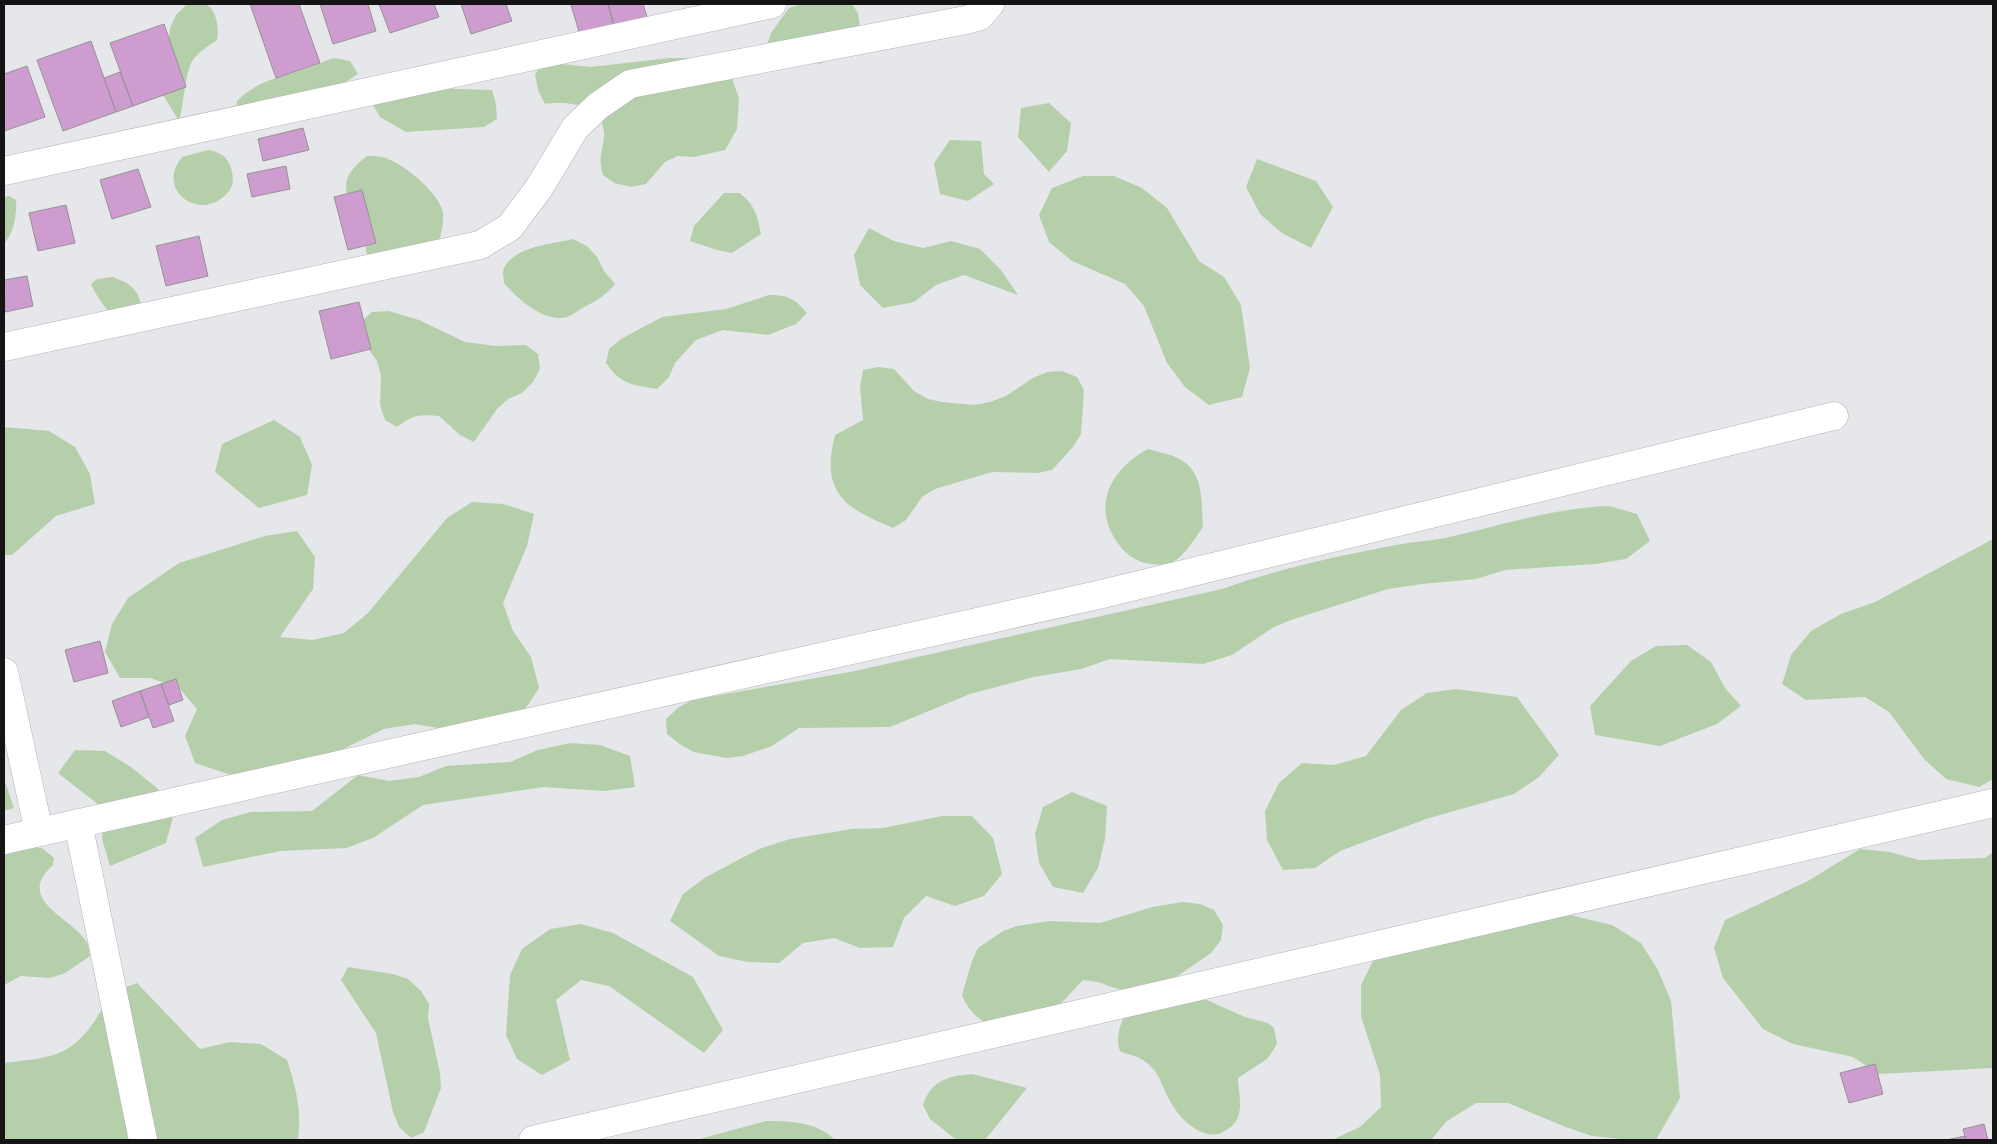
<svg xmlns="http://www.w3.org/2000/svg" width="1997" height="1144" viewBox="0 0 1997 1144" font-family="'Fira Sans Condensed',sans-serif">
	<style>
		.green { fill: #b6cfab }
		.building { fill: #cf9ccf; stroke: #959395 }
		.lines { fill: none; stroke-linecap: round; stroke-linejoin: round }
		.minor-casing { stroke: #b3b4b7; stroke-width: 29 }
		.minor { stroke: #fff; stroke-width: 28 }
	</style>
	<rect width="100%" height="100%" fill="#e6e7ea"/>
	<path class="green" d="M 187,4 C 192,4 199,3 204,4 C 217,7 219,29 217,40 C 209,46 199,51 193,60 C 185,71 184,105 179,121 L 163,95 L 170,28 L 176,15 Z
		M 802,4 L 852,4 L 858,13 L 860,29 L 843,55 L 819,64 L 767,45 L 771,33 L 789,8 Z
		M 334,58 L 350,61 L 358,74 L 332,91 L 237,115 L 237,101 C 258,80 278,78 305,69 C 315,66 324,61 334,58 Z
		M 669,58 L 715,58 L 728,67 L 739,98 L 737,129 L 725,150 L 694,157 L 678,156 L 665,162 L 646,184 L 631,187 L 614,183 L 603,175 C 597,154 604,151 604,133 C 603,104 566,101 545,104 L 538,90 L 535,74 L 544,62 L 590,67 Z
		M 430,88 L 492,90 L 496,104 L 497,119 L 484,127 L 406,132 L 380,117 L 373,105 L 378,92 Z
		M 1049,103 L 1071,123 L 1067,151 L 1049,172 L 1018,137 L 1021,108 Z
		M 950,140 L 981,141 L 984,174 L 994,184 L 968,201 L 940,194 L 934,163 Z
		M 208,150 C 220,152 227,156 231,168 C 235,182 233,189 222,198 C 196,219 156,189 182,157 Z
		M 367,156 C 372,156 377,156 382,157 C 401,161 440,193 443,213 C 444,223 441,233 439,243 L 372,264 C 370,260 367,255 366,250 C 365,245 367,239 365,234 C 353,201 328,185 367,156 Z
		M 1257,159 L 1316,181 L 1333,207 L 1311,248 L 1282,233 L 1260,214 L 1246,187 Z
		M 1083,176 L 1114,176 L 1142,188 L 1167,208 L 1199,261 L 1224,277 L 1241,305 L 1250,368 L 1242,397 L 1209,405 L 1185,387 L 1167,363 L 1144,306 L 1125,284 L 1072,261 L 1049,242 L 1039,215 L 1052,188 Z
		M 724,193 L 740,193 C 755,206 757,214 761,234 L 732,253 L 717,250 L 690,241 L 694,226 Z
		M 9,196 L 16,200 C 17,212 14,235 4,243 L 4,197 Z
		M 869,228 L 894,241 L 923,248 L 951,241 L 980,249 L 1001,270 L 1018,295 L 964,275 L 936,285 L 914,302 L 883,308 L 860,285 L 854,255 Z
		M 573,239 L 587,246 L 597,257 L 604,271 L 615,284 C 606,295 597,301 584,307 C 579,310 572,315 567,317 C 544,323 518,299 504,283 C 504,279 502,272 504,268 C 515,246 552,244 573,239 Z
		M 113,277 C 134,285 138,290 143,311 L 118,320 C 105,309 98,299 91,284 L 97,279 Z
		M 769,295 C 788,295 794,298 807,313 L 796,324 L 768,335 L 723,330 L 696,340 L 675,363 L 669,377 L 657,389 C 632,384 622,386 606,363 L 609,349 L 621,339 L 662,317 L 726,309 Z
		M 389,311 L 419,320 L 465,342 L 496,346 L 526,345 L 538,354 L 540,369 L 533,382 L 522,393 L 508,399 L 497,409 L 474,442 L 460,435 L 439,416 C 420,414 412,415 397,427 L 385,420 L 380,405 L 381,376 L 377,361 L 360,337 L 360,323 L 372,312 Z
		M 878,367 L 894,369 L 914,391 L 928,399 L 942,402 L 974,405 L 990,402 L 1006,396 L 1033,378 L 1047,372 L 1062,371 L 1077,377 L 1084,390 L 1081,434 L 1073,447 L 1052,470 L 1037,473 L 992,472 L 935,489 L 922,497 L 906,520 L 893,528 C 845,508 820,493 835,435 L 863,420 L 860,387 L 863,370 Z
		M 274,420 L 300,437 L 312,465 L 307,495 L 259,508 L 215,472 L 222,444 Z
		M 4,427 L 49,431 L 75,447 L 90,474 L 95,504 L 56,516 L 12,555 L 4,555 Z
		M 1148,449 C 1158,452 1169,454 1178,458 C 1205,472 1201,501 1203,527 C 1195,538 1185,555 1173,562 C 1167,565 1158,565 1151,564 C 1136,562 1125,554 1117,542 C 1091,505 1112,468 1148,449 Z
		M 472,502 L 503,504 L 534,514 L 527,546 L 503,603 L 513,631 L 531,657 L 539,688 L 505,740 L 415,724 L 384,729 L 329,756 L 255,783 L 195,763 L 185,736 L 197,709 L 179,688 L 150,678 L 120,678 L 105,652 L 112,624 L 128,598 L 179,563 L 265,536 L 297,531 L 315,557 L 313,589 L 280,637 L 313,640 L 344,633 L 368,613 L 447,518 Z
		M 1609,506 L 1637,514 L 1650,541 L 1626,559 L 1595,564 L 1505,570 L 1476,579 L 1422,584 L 1388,589 L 1291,620 L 1274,627 L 1232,655 L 1203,664 L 1110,659 L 1081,669 L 1034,677 L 970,694 L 890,727 L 799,728 L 772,746 L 743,756 L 726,758 L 694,752 L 681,745 L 667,734 L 666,719 L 678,708 L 692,700 L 855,671 L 1222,589 C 1278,569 1337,556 1396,545 C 1412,542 1429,541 1445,538 C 1500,526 1552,508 1609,506 Z
		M 1993,539 L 1993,779 L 1979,787 L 1946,779 L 1924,759 L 1889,712 L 1865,697 L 1806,700 L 1782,684 L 1791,655 L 1811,631 L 1841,614 L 1875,602 Z
		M 1687,645 L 1711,662 L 1725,688 L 1741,706 L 1717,724 L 1660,746 L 1595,735 L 1590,706 L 1631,661 L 1656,646 Z
		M 1456,689 L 1517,697 L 1559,755 L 1539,777 L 1514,794 L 1426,819 L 1340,851 L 1315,868 L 1283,870 L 1267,840 L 1265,811 L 1279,783 L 1302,763 L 1334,765 L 1366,756 L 1401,710 L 1427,693 Z
		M 570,743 L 600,745 L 630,756 L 635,787 L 604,791 L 544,787 L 423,805 L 373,838 L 346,848 L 280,851 L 203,867 L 195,838 L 222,820 L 251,812 L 312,811 L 358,775 L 389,781 L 419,777 L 446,766 L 510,762 L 538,750 Z
		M 75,750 L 105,751 L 131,767 L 157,788 L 174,813 L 166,843 L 110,866 L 102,839 L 104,809 L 58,773 Z
		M 4,779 L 14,808 L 4,811 Z
		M 1072,792 L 1107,806 L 1105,839 L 1098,868 L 1083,893 L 1053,887 L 1039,863 L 1035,834 L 1043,807 Z
		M 942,816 L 972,816 L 993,838 L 1002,874 L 984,896 L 955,906 L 926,896 L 904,918 L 893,947 L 860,948 L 834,938 L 803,943 L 779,963 L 748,962 L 719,956 L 670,921 L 683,894 L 706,877 L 759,849 L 790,839 L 852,829 L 883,828 Z
		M 4,846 L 42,848 L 54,858 L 53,865 C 14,900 71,917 86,941 C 89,944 89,952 90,956 L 65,973 L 50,978 L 21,976 L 4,985 Z
		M 1860,849 L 1890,852 L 1919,860 L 1985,858 L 1993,852 L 1993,1068 L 1879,1074 L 1853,1057 L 1793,1044 L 1763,1029 L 1723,978 L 1714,948 L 1725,920 L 1808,881 Z
		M 1183,902 L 1200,904 L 1214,910 L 1223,925 L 1221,940 L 1211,953 L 1163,986 L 1126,992 L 1098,982 L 1083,980 L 1049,1016 L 990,1026 C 976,1017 968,1010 962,995 L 972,961 L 978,948 L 1003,931 L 1017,926 L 1050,921 L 1100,923 L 1152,907 Z
		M 1553,911 L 1612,925 L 1641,943 L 1658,970 L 1671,1001 L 1680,1098 L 1656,1140 L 1631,1140 L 1592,1136 L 1563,1126 L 1508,1103 L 1476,1103 L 1447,1121 L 1431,1140 L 1332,1140 L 1360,1127 L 1381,1107 L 1380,1075 L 1361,1016 L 1361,985 L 1374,959 Z
		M 581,924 L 613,933 L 693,977 L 723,1030 L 704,1053 L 609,986 L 581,980 L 556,1000 L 570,1060 L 542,1075 L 517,1059 L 506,1035 L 510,975 L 522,949 L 550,929 Z
		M 348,967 L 393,974 L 408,979 L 421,991 L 429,1004 L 428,1018 L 440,1073 L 441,1088 L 424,1132 L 411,1138 L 399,1127 L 393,1112 L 376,1033 L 341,980 Z
		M 137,983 L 200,1049 L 230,1042 L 261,1044 L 287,1060 C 296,1087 302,1112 298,1140 L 4,1140 L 4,1063 C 19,1061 35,1060 50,1056 C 81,1048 97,1020 110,993 Z
		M 1183,996 L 1207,1000 L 1245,1017 L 1268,1023 L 1274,1028 L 1277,1044 L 1272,1052 L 1267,1059 L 1238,1078 C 1239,1099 1247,1121 1223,1132 C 1214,1137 1205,1134 1197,1130 C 1181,1120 1172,1107 1164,1089 C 1161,1082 1158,1074 1153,1069 C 1149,1064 1140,1057 1134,1056 C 1129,1054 1125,1054 1120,1051 C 1115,1038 1120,1016 1133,1009 C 1141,1004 1172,998 1183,996 Z
		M 972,1074 L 1027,1088 L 985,1140 L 961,1140 L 954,1138 L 930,1119 L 923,1105 C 931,1081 947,1076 972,1074 Z
		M 766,1121 C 791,1121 817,1122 835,1140 L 696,1140 Z"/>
	<path class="building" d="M 250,4 L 299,4 L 320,63 L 276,78 Z
		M 320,4 L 368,4 L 376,31 L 333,44 Z
		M 379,4 L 434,4 L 439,17 L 390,33 Z
		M 461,4 L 506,4 L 512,21 L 471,34 Z
		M 576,4 L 608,4 L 614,26 L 580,35 L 571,5 Z
		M 608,4 L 643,4 L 647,17 L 614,26 Z
		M 164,24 L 186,87 L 133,106 L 110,43 Z
		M 91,41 L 116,112 L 63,131 L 37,60 Z
		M 27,66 L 45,117 L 4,131 L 4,74 Z
		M 120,72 L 133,106 L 116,112 L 104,78 Z
		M 303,128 L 309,150 L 263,161 L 258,139 Z
		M 286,166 L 290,189 L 252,197 L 247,174 Z
		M 138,169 L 151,207 L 112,219 L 100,180 Z
		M 362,190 L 376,243 L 348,250 L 334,197 Z
		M 66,205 L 75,243 L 38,251 L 29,213 Z
		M 199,236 L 208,276 L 166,286 L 156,246 Z
		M 27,276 L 33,306 L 5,312 L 4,280 Z
		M 359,302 L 371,349 L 331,359 L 319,311 Z
		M 100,641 L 108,673 L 74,682 L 65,650 Z
		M 176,679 L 183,700 L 169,705 L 161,684 Z
		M 161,684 L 174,721 L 153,728 L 140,691 Z
		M 140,691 L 149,717 L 121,727 L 112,701 Z
		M 1875,1064 L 1883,1094 L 1849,1103 L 1840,1073 Z
		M 1984,1124 L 1988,1140 L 1966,1140 L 1963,1129 Z
		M 1965,1136 L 1966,1140 L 1946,1140 Z"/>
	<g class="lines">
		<defs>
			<path id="minor" d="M 4,171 L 772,4
				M 4,347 L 480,245 L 510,227 L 539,188 L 575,128 L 598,106 L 630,84 L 966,20 L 980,16 L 990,4
				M 4,672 L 39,832
				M 78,823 L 143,1140
				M 4,840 L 1102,594 L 1834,416
				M 533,1140 L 1993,803"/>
		</defs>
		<use href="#minor" class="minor-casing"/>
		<use href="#minor" class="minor"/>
	</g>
	<rect width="1997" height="1144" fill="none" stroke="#141415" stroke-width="10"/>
</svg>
